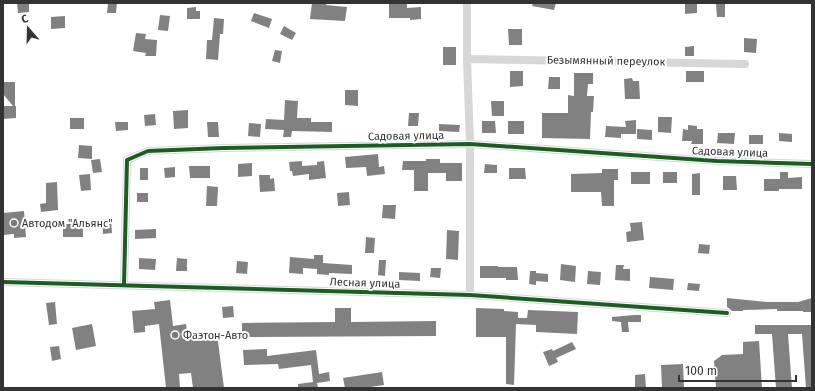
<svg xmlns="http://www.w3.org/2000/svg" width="815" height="391" viewBox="0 0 815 391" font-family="'Fira Sans',sans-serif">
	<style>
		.building { fill: #818181 }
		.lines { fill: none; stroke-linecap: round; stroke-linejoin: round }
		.minor { stroke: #d7d7d7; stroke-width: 8 }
		.cycleway-casing { stroke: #fff; stroke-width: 6 }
		.cycleway { stroke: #1b5e20; stroke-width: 4 }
		.poi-dot { fill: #7a7a7a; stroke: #fff; stroke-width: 1.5 }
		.labels { text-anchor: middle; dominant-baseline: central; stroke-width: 4; stroke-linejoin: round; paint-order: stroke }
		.street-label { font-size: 11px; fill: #333; stroke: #fff }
		.poi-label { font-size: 11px; fill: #333; stroke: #fff; text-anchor: start }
	</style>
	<rect width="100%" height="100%" fill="#fff"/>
	<path class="building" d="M 17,3 L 29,3 L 29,12 L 18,13 Z
		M 108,3 L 117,3 L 116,13 L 107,13 Z
		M 312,3 L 327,3 L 326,5 L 347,7 L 345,21 L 310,19 Z
		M 389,3 L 407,3 L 407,8 L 421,7 L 421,19 L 410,20 L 410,18 L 389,18 Z
		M 533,3 L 556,3 L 554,10 L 532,6 Z
		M 685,3 L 697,3 L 697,13 L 685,14 Z
		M 716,4 L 725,4 L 725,17 L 717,17 Z
		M 196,7 L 196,11 L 200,11 L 200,19 L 187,19 L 187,8 Z
		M 254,13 L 272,19 L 269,28 L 251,21 Z
		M 160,15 L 170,16 L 168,31 L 158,30 Z
		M 65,16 L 65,28 L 51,29 L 51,17 Z
		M 214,18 L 224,19 L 223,34 L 220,34 L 218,60 L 206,59 L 207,40 L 212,40 Z
		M 284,26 L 296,33 L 292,40 L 280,34 Z
		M 508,29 L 522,29 L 522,45 L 509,45 Z
		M 136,33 L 146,34 L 145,39 L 157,40 L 156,56 L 145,56 L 146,53 L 133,51 Z
		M 744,38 L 757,39 L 756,53 L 744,52 Z
		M 694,46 L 694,56 L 685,56 L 685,47 Z
		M 443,47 L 456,47 L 456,65 L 443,65 Z
		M 275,50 L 282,51 L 280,63 L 272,61 Z
		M 510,71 L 523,71 L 523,86 L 510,87 Z
		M 686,71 L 704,71 L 704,82 L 686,82 Z
		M 574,73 L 593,73 L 593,84 L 588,84 L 587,96 L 594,96 L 593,112 L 591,112 L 590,139 L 542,138 L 542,113 L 568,113 L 568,95 L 574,96 Z
		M 549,77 L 560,77 L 560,89 L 548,89 Z
		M 632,78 L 633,81 L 639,81 L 640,99 L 625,99 L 624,79 Z
		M 3,82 L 15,82 L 15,106 L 16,106 L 16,118 L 3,119 L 3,106 L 13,106 L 3,94 Z
		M 345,90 L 358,90 L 358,106 L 345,105 Z
		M 285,100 L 298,101 L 297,118 L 311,118 L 311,122 L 332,122 L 332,132 L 292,131 L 291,137 L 283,137 L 284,130 L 265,129 L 266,119 L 284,120 Z
		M 491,101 L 504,101 L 504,116 L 492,116 Z
		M 188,110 L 188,128 L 174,129 L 173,111 Z
		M 409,113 L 419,113 L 418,126 L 408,126 Z
		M 155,114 L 156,125 L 145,126 L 144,115 Z
		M 658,117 L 672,117 L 671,133 L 658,132 Z
		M 70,118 L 84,118 L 84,129 L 70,129 Z
		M 636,120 L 636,134 L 621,134 L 621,138 L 605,137 L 606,126 L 626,127 L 625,121 Z
		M 482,121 L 495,121 L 496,133 L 482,133 Z
		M 508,121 L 524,121 L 524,134 L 508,134 Z
		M 115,122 L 128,122 L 128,130 L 116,131 Z
		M 207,122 L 218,122 L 219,137 L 208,137 Z
		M 249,123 L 261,124 L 260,137 L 248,136 Z
		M 439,124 L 460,125 L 459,132 L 439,131 Z
		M 688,125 L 697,126 L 697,129 L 703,129 L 703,144 L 691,144 L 692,141 L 682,141 L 683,129 L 688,130 Z
		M 637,129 L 652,130 L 652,140 L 637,139 Z
		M 718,133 L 735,133 L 734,144 L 717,143 Z
		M 779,133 L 792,134 L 792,142 L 779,141 Z
		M 749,135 L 763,135 L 763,144 L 749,144 Z
		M 79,145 L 92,146 L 92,159 L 78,158 Z
		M 378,154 L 379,167 L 384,166 L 385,174 L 367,176 L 366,167 L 346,168 L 345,157 Z
		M 100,159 L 102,172 L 93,173 L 91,160 Z
		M 426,159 L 440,159 L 440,163 L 462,163 L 462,181 L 446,181 L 446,173 L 428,173 L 428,191 L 414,191 L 414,170 L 402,170 L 403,161 L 426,161 Z
		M 302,161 L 302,166 L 317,165 L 317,162 L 324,161 L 326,178 L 309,180 L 309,174 L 293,176 L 292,171 L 290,171 L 289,162 Z
		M 252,163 L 252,176 L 238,177 L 238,164 Z
		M 485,164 L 497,165 L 497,173 L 484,173 Z
		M 189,166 L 210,166 L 210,178 L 190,178 Z
		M 175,167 L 175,177 L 165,178 L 164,168 Z
		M 140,168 L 148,168 L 148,180 L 140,180 Z
		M 509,168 L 525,168 L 526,179 L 509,179 Z
		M 602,169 L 618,169 L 618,180 L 614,180 L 614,206 L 602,206 L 601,192 L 571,192 L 571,174 L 602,173 Z
		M 631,172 L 650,172 L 650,184 L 631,184 Z
		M 663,172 L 677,172 L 677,183 L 663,183 Z
		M 780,172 L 788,172 L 788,178 L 802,177 L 802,189 L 779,189 L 779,191 L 764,191 L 764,179 L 780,179 Z
		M 700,173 L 700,195 L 692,195 L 692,174 Z
		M 90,174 L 91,190 L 81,191 L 79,175 Z
		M 259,175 L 270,175 L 270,179 L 274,178 L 275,191 L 260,192 Z
		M 723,176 L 736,176 L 737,190 L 723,190 Z
		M 57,182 L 58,210 L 41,212 L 40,204 L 46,203 L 46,183 Z
		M 207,186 L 218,187 L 217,206 L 206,206 Z
		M 349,192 L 350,205 L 338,206 L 337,193 Z
		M 137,193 L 148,193 L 148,202 L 137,202 Z
		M 383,205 L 396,205 L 395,219 L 382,218 Z
		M 24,211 L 26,237 L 14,238 L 14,234 L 3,235 L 3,213 Z
		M 111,220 L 112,233 L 103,234 L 102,221 Z
		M 642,222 L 644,240 L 627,242 L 626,232 L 631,231 L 630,223 Z
		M 63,224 L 83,224 L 83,237 L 63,237 Z
		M 156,229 L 156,238 L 135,239 L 135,230 Z
		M 447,230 L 459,231 L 458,260 L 446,259 Z
		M 366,237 L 375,238 L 374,253 L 365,253 Z
		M 699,244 L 710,245 L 709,254 L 698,253 Z
		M 314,255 L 323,255 L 323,263 L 352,265 L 352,274 L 329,273 L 329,275 L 317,274 L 317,269 L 303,268 L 303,274 L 289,273 L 290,257 L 314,259 Z
		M 139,258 L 156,259 L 155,270 L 139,269 Z
		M 177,258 L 187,259 L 187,271 L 176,271 Z
		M 379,260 L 386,260 L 385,276 L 378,275 Z
		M 237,261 L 248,262 L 247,274 L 236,273 Z
		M 561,264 L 576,266 L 575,282 L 560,280 Z
		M 616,265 L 624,265 L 623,269 L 630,269 L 630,281 L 615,280 Z
		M 480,266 L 498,266 L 498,267 L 517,267 L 518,280 L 506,280 L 506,278 L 480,278 Z
		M 431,268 L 441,268 L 440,278 L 430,277 Z
		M 530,271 L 536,271 L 536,273 L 548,274 L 548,282 L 536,281 L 536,285 L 529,284 Z
		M 588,271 L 601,272 L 600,285 L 587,284 Z
		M 399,272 L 420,273 L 420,281 L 399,280 Z
		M 650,277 L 674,279 L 673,290 L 649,288 Z
		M 688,283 L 700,284 L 699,291 L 687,290 Z
		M 727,298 L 767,302 L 798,302 L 812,298 L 812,312 L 803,312 L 803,311 L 777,311 L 777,309 L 743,310 L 743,311 L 732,311 L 730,309 L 727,307 Z
		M 170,300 L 173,326 L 186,324 L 188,337 L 217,334 L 224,388 L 193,388 L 191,373 L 179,374 L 180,388 L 166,388 L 159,324 L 145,326 L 145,332 L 134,333 L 132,311 L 155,309 L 154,302 Z
		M 55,302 L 57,324 L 49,325 L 46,303 Z
		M 233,306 L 234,317 L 223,318 L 222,307 Z
		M 335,308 L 351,308 L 351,322 L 436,321 L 436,336 L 242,337 L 242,323 L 335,322 Z
		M 476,308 L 504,309 L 504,311 L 518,312 L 518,318 L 527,318 L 528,310 L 578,312 L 577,334 L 536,332 L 536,325 L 516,324 L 514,385 L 506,384 L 506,337 L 476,337 Z
		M 634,315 L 641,315 L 641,322 L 628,322 L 629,332 L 622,332 L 621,322 L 612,321 L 612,317 Z
		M 92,324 L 96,346 L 76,350 L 72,328 Z
		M 755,325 L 812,325 L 812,388 L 806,388 L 802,334 L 788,334 L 792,388 L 776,388 L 772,334 L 755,334 Z
		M 759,341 L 762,388 L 716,388 L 714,361 L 722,355 L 743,354 L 743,342 Z
		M 572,342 L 576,349 L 556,358 L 558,362 L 549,366 L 543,352 L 552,349 L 553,351 Z
		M 59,346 L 61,359 L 52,361 L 50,347 Z
		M 267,349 L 267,356 L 316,350 L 319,374 L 329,372 L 330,381 L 317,383 L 318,388 L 298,388 L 298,384 L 313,382 L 311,365 L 279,369 L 278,364 L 244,365 L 243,350 Z
		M 683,364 L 684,388 L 662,388 L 661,365 Z
		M 382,372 L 384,385 L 363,388 L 345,388 L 343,378 Z
		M 645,374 L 646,388 L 635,388 L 635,375 Z"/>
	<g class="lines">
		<path class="minor" d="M 467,3 L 467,59 L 470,144 L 470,295
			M 467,59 L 745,64
			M 3,282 L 470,295 L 727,313
			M 124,285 L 127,160 L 148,151 L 223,148 L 470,144 L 717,161 L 812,164"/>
		<defs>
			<path id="cycleway" d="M 3,282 L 470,295 L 727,313
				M 124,285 L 127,160 L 148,151 L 223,148 L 470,144 L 717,161 L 812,164"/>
		</defs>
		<use href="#cycleway" class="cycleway-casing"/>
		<use href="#cycleway" class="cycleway"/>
	</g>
	<g class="poi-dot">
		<circle cx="14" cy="223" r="4"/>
		<circle cx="175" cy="335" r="4"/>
	</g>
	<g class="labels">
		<g class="street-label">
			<text transform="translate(606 61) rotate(1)">Безымянный переулок</text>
			<text transform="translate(406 136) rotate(-1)">Садовая улица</text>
			<text transform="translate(730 152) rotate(2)">Садовая улица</text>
			<text transform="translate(365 283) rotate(2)">Лесная улица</text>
		</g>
		<g class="poi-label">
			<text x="22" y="223">Автодом "Альянс"</text>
			<text x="183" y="335">Фаэтон-Авто</text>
		</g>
	</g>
	<rect width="815" height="391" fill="none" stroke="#333333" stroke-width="8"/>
	<g transform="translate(28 28) rotate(340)" stroke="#ffffff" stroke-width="3" paint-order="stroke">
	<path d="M0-3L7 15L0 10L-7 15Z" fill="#333333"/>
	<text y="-6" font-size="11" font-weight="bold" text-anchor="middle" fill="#333333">С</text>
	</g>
	<path d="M679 375v6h117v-6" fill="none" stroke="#333333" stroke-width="2"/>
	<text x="685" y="375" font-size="12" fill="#333333" stroke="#ffffff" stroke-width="3" paint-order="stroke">100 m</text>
</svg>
